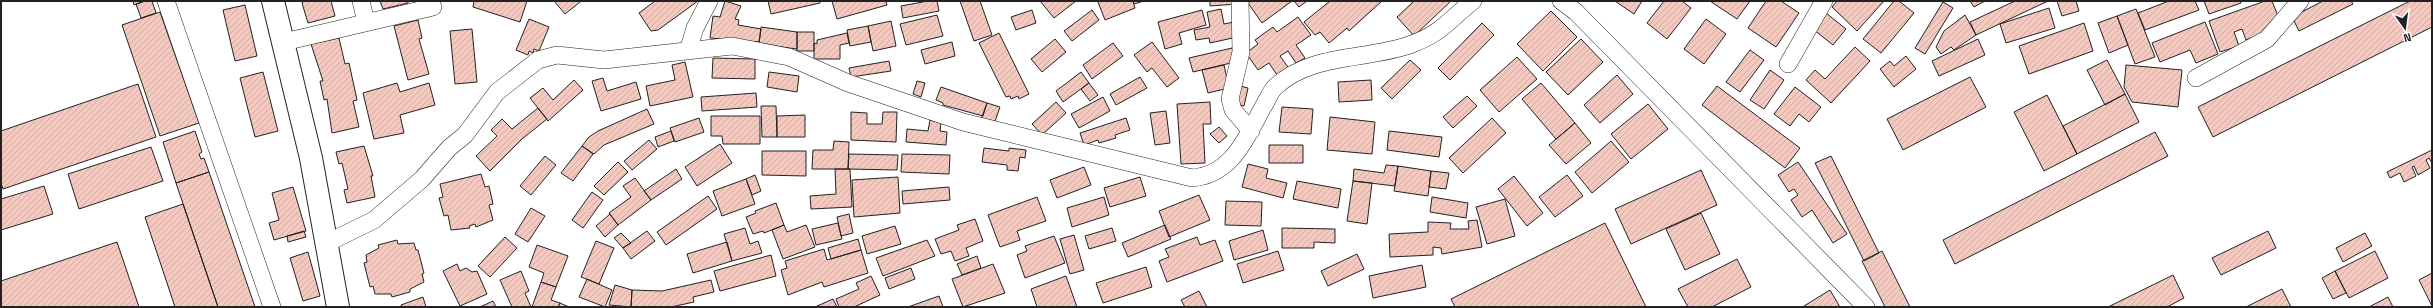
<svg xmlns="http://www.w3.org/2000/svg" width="2433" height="308" viewBox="0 0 2433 308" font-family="'Space Grotesk',sans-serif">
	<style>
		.building { fill: url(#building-hatch); stroke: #222 }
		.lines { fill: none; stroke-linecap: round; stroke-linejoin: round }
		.minor-casing { stroke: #222; stroke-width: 18 }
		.tertiary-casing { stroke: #222; stroke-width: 24 }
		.minor { stroke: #fff; stroke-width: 17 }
		.tertiary { stroke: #fff; stroke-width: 22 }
	</style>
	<defs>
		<pattern id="building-hatch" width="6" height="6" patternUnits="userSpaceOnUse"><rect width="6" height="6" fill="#f3c9c0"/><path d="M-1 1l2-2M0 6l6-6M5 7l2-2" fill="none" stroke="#d0aca5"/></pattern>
	</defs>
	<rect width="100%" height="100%" fill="#fff"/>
	<path class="building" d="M 133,1 L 145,1 L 134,5 Z
		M 145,1 L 152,1 L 156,13 L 141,18 L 136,4 Z
		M 304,1 L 331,1 L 335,16 L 308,23 L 302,3 Z
		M 380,1 L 408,1 L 408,3 L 383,9 Z
		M 474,1 L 527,1 L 520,22 L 473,7 Z
		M 554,1 L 578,1 L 580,2 L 565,14 Z
		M 655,1 L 698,1 L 658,30 L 651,31 L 639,13 Z
		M 725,1 L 741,6 L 735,19 L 739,20 L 738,25 L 761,29 L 759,42 L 710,38 L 713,16 L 720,17 Z
		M 768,1 L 820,1 L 820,3 L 771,14 Z
		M 832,1 L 886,1 L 887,5 L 837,19 Z
		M 928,1 L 937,1 L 939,11 L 903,18 L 901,6 Z
		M 960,1 L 980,1 L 992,35 L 974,41 Z
		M 1040,1 L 1076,1 L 1054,18 Z
		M 1101,1 L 1133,1 L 1135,8 L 1105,20 L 1098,2 Z
		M 1133,1 L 1144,1 L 1134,4 Z
		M 1210,1 L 1237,1 L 1237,4 L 1210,6 Z
		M 1251,1 L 1292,1 L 1262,23 L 1248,3 Z
		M 1294,1 L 1307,1 L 1299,7 Z
		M 1330,1 L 1382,1 L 1349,31 L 1347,28 L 1329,43 L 1320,32 L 1315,35 L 1304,22 Z
		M 1414,1 L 1451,1 L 1414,36 L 1397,17 Z
		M 1615,1 L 1642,1 L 1634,14 Z
		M 1664,1 L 1682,1 L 1691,8 L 1667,39 L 1647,23 Z
		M 1710,1 L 1750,1 L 1737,19 Z
		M 1766,1 L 1781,1 L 1799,13 L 1776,47 L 1748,28 Z
		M 1837,1 L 1884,1 L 1857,31 L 1832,7 Z
		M 1894,1 L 1899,1 L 1914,13 L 1881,53 L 1863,39 Z
		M 1970,1 L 1985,1 L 1974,7 Z
		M 2015,1 L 2048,1 L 1976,35 L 1970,22 Z
		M 2057,1 L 2076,1 L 2079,11 L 2062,16 Z
		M 2169,1 L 2195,1 L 2199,10 L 2145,30 L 2138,13 Z
		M 2204,1 L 2240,1 L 2241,3 L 2209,14 Z
		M 2265,1 L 2272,1 L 2278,16 L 2264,33 L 2246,40 L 2242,29 L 2234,32 L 2239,46 L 2220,52 L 2209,21 Z
		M 2323,1 L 2351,1 L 2353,4 L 2299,31 L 2292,17 Z
		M 2410,1 L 2432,1 L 2432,27 L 2213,137 L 2198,107 Z
		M 1943,2 L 1953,8 L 1925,54 L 1915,48 Z
		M 245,5 L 257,56 L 235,61 L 223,10 Z
		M 2049,8 L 2055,28 L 2006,43 L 2000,24 Z
		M 1221,9 L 1224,24 L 1234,22 L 1237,37 L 1210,43 L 1209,38 L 1196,40 L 1194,30 L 1210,27 L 1207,12 Z
		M 2136,9 L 2155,57 L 2135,64 L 2117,16 Z
		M 1032,10 L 1036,23 L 1016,30 L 1011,17 Z
		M 1092,10 L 1099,20 L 1072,41 L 1064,31 Z
		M 1202,10 L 1206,25 L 1179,33 L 1182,44 L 1165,49 L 1158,22 Z
		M 1551,11 L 1577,37 L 1543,71 L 1517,44 Z
		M 160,12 L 199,123 L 160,136 L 122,25 Z
		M 1826,13 L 1846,29 L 1833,45 L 1813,29 Z
		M 937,15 L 943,36 L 906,45 L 900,24 Z
		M 1965,15 L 1976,35 L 1954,50 L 1951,47 L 1941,54 L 1936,47 L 1944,31 Z
		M 2117,16 L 2128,45 L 2109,53 L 2098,23 Z
		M 1298,17 L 1311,35 L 1296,45 L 1305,58 L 1296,63 L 1288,51 L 1280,56 L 1288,67 L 1277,75 L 1269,63 L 1258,70 L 1246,53 L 1258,44 L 1255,40 L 1273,27 L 1277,32 Z
		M 529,19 L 549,27 L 539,51 L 534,49 L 533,53 L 529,51 L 528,55 L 516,50 Z
		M 1706,19 L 1726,34 L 1704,64 L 1684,49 Z
		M 418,20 L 422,38 L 419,39 L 429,74 L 408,80 L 394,26 Z
		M 891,21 L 896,46 L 873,51 L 868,26 Z
		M 2205,22 L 2218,54 L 2196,63 L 2190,50 L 2160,62 L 2152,43 Z
		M 1482,23 L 1494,35 L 1450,80 L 1438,68 Z
		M 2084,23 L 2093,51 L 2029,74 L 2019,46 Z
		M 868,26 L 871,42 L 850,46 L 847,30 Z
		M 761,27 L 797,32 L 797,49 L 759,44 Z
		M 472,29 L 477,82 L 455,84 L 450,31 Z
		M 797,32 L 814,32 L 814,51 L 797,51 Z
		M 847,33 L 849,43 L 840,45 L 840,59 L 814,59 L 814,43 L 817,44 L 817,40 Z
		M 999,33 L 1029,94 L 1019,99 L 1018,96 L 1011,99 L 1010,96 L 1006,97 L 979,43 Z
		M 339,38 L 345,64 L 349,63 L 357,100 L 353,101 L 359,127 L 332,133 L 327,99 L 324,100 L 320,81 L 323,81 L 311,44 Z
		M 1055,39 L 1066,52 L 1042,72 L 1031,59 Z
		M 1581,39 L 1603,62 L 1568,95 L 1546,72 Z
		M 1978,39 L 1985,55 L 1939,76 L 1932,61 Z
		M 952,42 L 955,56 L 925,64 L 921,50 Z
		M 1152,42 L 1179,78 L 1167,87 L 1152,68 L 1147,72 L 1134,55 Z
		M 1113,43 L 1123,56 L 1092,79 L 1083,65 Z
		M 1855,47 L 1870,61 L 1831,103 L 1806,80 L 1815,70 L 1825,79 Z
		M 1232,48 L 1235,62 L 1193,72 L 1189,58 Z
		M 1750,50 L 1764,60 L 1740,92 L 1726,82 Z
		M 1906,56 L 1916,69 L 1894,87 L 1880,69 L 1890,61 L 1894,66 Z
		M 1517,57 L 1537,79 L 1499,112 L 1480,90 Z
		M 713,58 L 755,59 L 755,79 L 712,78 Z
		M 1410,60 L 1421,70 L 1392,99 L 1381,88 Z
		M 2107,60 L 2125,94 L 2105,105 L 2087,70 Z
		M 889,61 L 891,71 L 851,77 L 849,68 Z
		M 685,62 L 693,97 L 650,106 L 646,86 L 675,80 L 672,65 Z
		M 1224,65 L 1229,88 L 1208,93 L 1202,70 Z
		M 2126,65 L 2182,70 L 2178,107 L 2132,102 L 2124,87 Z
		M 1770,70 L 1784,80 L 1764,109 L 1750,100 Z
		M 263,72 L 278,131 L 255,137 L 240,78 Z
		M 769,72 L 799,76 L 797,92 L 767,87 Z
		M 1081,72 L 1089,83 L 1063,102 L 1056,91 Z
		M 1617,75 L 1633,94 L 1600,123 L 1584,105 Z
		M 1140,77 L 1147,88 L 1116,105 L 1110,94 Z
		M 1970,77 L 1986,107 L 1903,150 L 1887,119 Z
		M 603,78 L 607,91 L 636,82 L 641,99 L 601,111 L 592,81 Z
		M 574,80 L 583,90 L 548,121 L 530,98 L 543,88 L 553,100 Z
		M 1371,80 L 1372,100 L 1339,102 L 1338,82 Z
		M 917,81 L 925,83 L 921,97 L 913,94 Z
		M 397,83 L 400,92 L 429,83 L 435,105 L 400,115 L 404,133 L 374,139 L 363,93 Z
		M 1089,83 L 1098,95 L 1090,101 L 1081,89 Z
		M 1541,83 L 1575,123 L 1556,139 L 1522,99 Z
		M 138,84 L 156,137 L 3,189 L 1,183 L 1,131 Z
		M 1240,86 L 1248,88 L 1244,106 L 1236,104 Z
		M 1717,86 L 1800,148 L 1785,168 L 1702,105 Z
		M 941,87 L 987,103 L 983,116 L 943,105 L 943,103 L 936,100 Z
		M 1795,87 L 1821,107 L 1809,122 L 1799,114 L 1790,126 L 1774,114 Z
		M 756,93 L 757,107 L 702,111 L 701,97 Z
		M 2125,94 L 2139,122 L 2077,154 L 2063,126 Z
		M 2047,95 L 2077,154 L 2044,171 L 2014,112 Z
		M 1467,96 L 1477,106 L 1453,128 L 1443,117 Z
		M 1103,97 L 1110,111 L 1079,128 L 1071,114 Z
		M 1056,102 L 1066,113 L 1042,135 L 1032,124 Z
		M 1210,102 L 1211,124 L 1203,124 L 1205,163 L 1181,164 L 1177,104 Z
		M 987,103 L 1000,107 L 993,127 L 980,122 Z
		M 1648,104 L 1668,129 L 1631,159 L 1611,134 Z
		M 761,106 L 776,106 L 777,137 L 762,137 Z
		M 1282,107 L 1313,109 L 1311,134 L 1279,132 Z
		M 538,108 L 547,119 L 522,139 L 490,171 L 476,156 L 497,136 L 491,130 L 502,119 L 512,129 Z
		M 647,109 L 654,124 L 604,145 L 594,154 L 582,146 L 589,137 L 598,131 Z
		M 1166,111 L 1170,143 L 1155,145 L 1150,113 Z
		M 851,112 L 867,113 L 867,124 L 882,124 L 883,112 L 897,112 L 896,142 L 851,140 Z
		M 805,115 L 805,137 L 777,137 L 777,116 Z
		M 711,116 L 760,116 L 760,144 L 723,144 L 722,136 L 711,136 Z
		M 1330,117 L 1375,122 L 1372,154 L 1327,150 Z
		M 699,118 L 704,132 L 675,142 L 670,128 Z
		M 1126,118 L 1130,130 L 1115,135 L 1116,138 L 1099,143 L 1098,140 L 1084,145 L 1080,133 Z
		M 1492,118 L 1506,133 L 1463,173 L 1449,158 Z
		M 930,120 L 941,123 L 940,131 L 947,132 L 946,145 L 906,142 L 907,129 L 928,131 Z
		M 1575,123 L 1591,143 L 1566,164 L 1549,145 Z
		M 1219,127 L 1227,136 L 1219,143 L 1210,134 Z
		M 195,131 L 202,152 L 199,154 L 201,159 L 204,158 L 209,172 L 176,183 L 163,142 Z
		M 671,131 L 674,141 L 658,147 L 655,137 Z
		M 1389,131 L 1442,137 L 1439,157 L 1387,150 Z
		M 2155,132 L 2168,156 L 1955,264 L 1943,240 Z
		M 649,140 L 657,149 L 632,170 L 624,161 Z
		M 834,141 L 849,142 L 848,169 L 812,169 L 813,150 L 833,150 Z
		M 1611,141 L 1629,162 L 1592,193 L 1575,172 Z
		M 720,144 L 732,163 L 697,186 L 685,167 Z
		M 1269,145 L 1303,145 L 1303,163 L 1269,163 Z
		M 364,146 L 373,176 L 371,176 L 375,197 L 347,203 L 344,190 L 348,189 L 342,163 L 339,164 L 336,152 Z
		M 582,146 L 593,154 L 573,181 L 561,173 Z
		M 151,147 L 163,181 L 79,209 L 68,174 Z
		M 984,148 L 1009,151 L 1009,148 L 1026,150 L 1025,158 L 1020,157 L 1018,171 L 1007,170 L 1007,165 L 982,162 Z
		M 2432,150 L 2432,163 L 2429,158 L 2426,160 L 2430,168 L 2418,175 L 2414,166 L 2412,167 L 2416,176 L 2404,182 L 2400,173 L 2390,178 L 2387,172 Z
		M 762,151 L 806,151 L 806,176 L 762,175 Z
		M 849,154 L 898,155 L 897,170 L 848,169 Z
		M 902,154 L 950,155 L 949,174 L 901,172 Z
		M 545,156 L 556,165 L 531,195 L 520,186 Z
		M 1831,156 L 1879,253 L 1864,261 L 1815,163 Z
		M 618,162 L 628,172 L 604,195 L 594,186 Z
		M 1798,162 L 1847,234 L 1833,243 L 1812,210 L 1802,217 L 1791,200 L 1798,195 L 1794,189 L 1789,192 L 1778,175 Z
		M 1248,164 L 1268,169 L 1266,178 L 1287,183 L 1283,198 L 1242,187 Z
		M 1386,165 L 1398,166 L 1395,186 L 1353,181 L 1354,169 L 1384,173 Z
		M 1398,166 L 1431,171 L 1428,196 L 1394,191 Z
		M 1084,167 L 1091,185 L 1057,198 L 1050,180 Z
		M 676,169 L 682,179 L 651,200 L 644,191 Z
		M 835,169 L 850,169 L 852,207 L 811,209 L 810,196 L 836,194 Z
		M 1701,170 L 1717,205 L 1631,244 L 1615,209 Z
		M 1431,171 L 1449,173 L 1446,189 L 1429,187 Z
		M 209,172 L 255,307 L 218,307 L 176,183 Z
		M 481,174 L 485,187 L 489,186 L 493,204 L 489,205 L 493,220 L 476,227 L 475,224 L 469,226 L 470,228 L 451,230 L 448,215 L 444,216 L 439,198 L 443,197 L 440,184 Z
		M 755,175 L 761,191 L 752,195 L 746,179 Z
		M 1567,175 L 1583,196 L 1555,217 L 1539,197 Z
		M 1514,176 L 1543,213 L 1527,226 L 1498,189 Z
		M 898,177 L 900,213 L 854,217 L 852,180 Z
		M 1140,177 L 1146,196 L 1110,207 L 1104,188 Z
		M 635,178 L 651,200 L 618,225 L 609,213 L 631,197 L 623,186 Z
		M 746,179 L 755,204 L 722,216 L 713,191 Z
		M 1297,181 L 1341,189 L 1338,208 L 1293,199 Z
		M 1353,181 L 1372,183 L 1367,224 L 1347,221 Z
		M 44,186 L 53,214 L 1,230 L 1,199 Z
		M 293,187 L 306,231 L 274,240 L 269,223 L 279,220 L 272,193 Z
		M 949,187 L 950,200 L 903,204 L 902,191 Z
		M 592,192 L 603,200 L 583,228 L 572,220 Z
		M 1199,195 L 1210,220 L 1169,237 L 1159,211 Z
		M 708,196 L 717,209 L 666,245 L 657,232 Z
		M 1037,197 L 1046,221 L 1017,231 L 1020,240 L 1000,247 L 988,215 Z
		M 1104,197 L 1109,215 L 1072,227 L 1067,208 Z
		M 1432,197 L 1468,203 L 1466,218 L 1430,212 Z
		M 1505,199 L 1515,236 L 1487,244 L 1476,207 Z
		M 1226,201 L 1262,202 L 1261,226 L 1225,225 Z
		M 776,203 L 784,225 L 764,233 L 763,231 L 753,234 L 746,217 L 756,213 L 755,211 Z
		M 183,204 L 218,307 L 175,307 L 145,217 Z
		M 531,208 L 545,216 L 528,242 L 515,234 Z
		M 1701,213 L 1720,254 L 1685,270 L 1666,229 Z
		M 610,214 L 618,225 L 605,237 L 596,226 Z
		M 849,214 L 853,233 L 841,236 L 837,217 Z
		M 975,219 L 983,241 L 966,248 L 969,256 L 955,261 L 951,251 L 941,254 L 935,239 L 959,230 L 957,225 Z
		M 1477,220 L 1482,247 L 1442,254 L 1441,248 L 1433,247 L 1433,255 L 1390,257 L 1389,234 L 1428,232 L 1428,222 L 1451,223 L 1450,229 L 1469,229 L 1468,221 Z
		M 838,223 L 842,239 L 816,245 L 812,229 Z
		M 1605,223 L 1646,307 L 1455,307 L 1451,299 Z
		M 784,225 L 787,232 L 806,225 L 815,247 L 783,259 L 772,230 Z
		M 1165,225 L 1171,239 L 1128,257 L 1122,243 Z
		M 895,226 L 901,244 L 867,254 L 862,236 Z
		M 745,228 L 750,244 L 758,241 L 762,253 L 732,261 L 724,234 Z
		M 1112,228 L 1116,241 L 1089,249 L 1085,236 Z
		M 1282,228 L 1335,229 L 1335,243 L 1314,242 L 1314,248 L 1282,248 Z
		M 1263,230 L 1268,250 L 1234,260 L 1229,241 Z
		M 304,231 L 306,237 L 288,242 L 287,236 Z
		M 647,231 L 655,241 L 631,259 L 623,248 Z
		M 2268,231 L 2276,248 L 2221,275 L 2212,258 Z
		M 621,233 L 631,243 L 623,248 L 614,238 Z
		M 2365,233 L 2372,246 L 2343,262 L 2336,248 Z
		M 1074,235 L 1084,270 L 1070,274 L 1060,239 Z
		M 1054,236 L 1065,263 L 1025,278 L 1017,255 L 1027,251 L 1025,246 Z
		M 505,237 L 517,248 L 490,277 L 478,266 Z
		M 1197,237 L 1200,245 L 1215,240 L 1223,261 L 1167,282 L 1159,261 L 1169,257 L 1165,249 Z
		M 858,239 L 861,250 L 831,259 L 828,248 Z
		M 397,240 L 398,244 L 414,243 L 416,250 L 418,250 L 424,273 L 422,274 L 424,282 L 410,289 L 410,292 L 392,297 L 391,294 L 375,294 L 373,286 L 370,287 L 364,263 L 367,262 L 366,255 L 379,248 L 378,245 Z
		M 927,240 L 935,256 L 883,276 L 876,258 Z
		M 596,241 L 614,248 L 599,284 L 581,277 Z
		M 117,242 L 139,307 L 1,307 L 1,281 Z
		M 727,242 L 732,261 L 693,273 L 687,254 Z
		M 537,245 L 568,256 L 556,287 L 541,282 L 544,273 L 529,267 Z
		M 824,249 L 827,260 L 861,250 L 868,273 L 824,287 L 822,282 L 788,295 L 781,270 L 787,268 L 785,261 Z
		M 1278,251 L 1284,270 L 1243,283 L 1237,264 Z
		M 1882,251 L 1910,307 L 1885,307 L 1862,261 Z
		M 2375,251 L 2388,278 L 2349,298 L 2335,271 Z
		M 308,252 L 320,296 L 303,301 L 290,258 Z
		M 1357,254 L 1364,269 L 1328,286 L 1321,271 Z
		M 771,255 L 776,276 L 720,291 L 714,271 Z
		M 977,256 L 981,268 L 962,275 L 957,264 Z
		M 1737,259 L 1751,287 L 1712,307 L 1688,307 L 1678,289 Z
		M 457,264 L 460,271 L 466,268 L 472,272 L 477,271 L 487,294 L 460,306 L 443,271 Z
		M 993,264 L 1005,293 L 963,307 L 952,279 Z
		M 1422,265 L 1426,287 L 1373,298 L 1369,276 Z
		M 1146,267 L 1152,287 L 1103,303 L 1096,283 Z
		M 911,268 L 915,279 L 889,289 L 885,278 Z
		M 521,271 L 529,291 L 525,293 L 531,307 L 512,307 L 500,280 Z
		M 2335,271 L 2346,293 L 2333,299 L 2322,278 Z
		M 2432,273 L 2432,306 L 2419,280 Z
		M 2173,275 L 2184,298 L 2167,307 L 2108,307 Z
		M 871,276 L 880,295 L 854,307 L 839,307 L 836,299 L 859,289 L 856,283 Z
		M 1066,276 L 1077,307 L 1037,307 L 1031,289 Z
		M 587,279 L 612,290 L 605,307 L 579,297 Z
		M 711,280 L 714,292 L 693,297 L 694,302 L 671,307 L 631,307 L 632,290 L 662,291 Z
		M 541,282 L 556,287 L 551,300 L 560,303 L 558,307 L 532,307 Z
		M 615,285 L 632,290 L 631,307 L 609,305 Z
		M 2282,289 L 2291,307 L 2246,307 Z
		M 1830,290 L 1840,307 L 1805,307 L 1804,306 Z
		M 1199,291 L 1207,307 L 1185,307 L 1181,300 Z
		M 939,296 L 943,307 L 908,307 Z
		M 423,297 L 426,307 L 402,307 L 401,305 Z
		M 2388,297 L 2393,307 L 2369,307 Z
		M 833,299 L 837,307 L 815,307 Z
		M 493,301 L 496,307 L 480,307 Z
		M 560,303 L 569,307 L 558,307 Z"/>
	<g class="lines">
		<defs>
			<path id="minor" d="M 166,1 L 272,307
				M 361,1 L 366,22
				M 1240,1 L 1241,52 L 1230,99 L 1233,110 L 1251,131
				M 1561,1 L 1576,12 L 1866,307
				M 284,42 L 433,7
				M 688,51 L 695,28 L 709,1
				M 1788,64 L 1824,1
				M 2196,78 L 2267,39 L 2300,1
				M 327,243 L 374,220 L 422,179 L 449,148 L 465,135 L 497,92 L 538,60 L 557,55 L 604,60 L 732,46 L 789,57 L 848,83 L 963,122 L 1192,178 C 1232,175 1246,138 1263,107 C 1267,101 1270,92 1275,87 C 1313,52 1367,61 1412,44 C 1442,33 1450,19 1473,1"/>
			<path id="tertiary" d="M 273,1 L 311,158 L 338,307"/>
		</defs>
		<use href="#minor" class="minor-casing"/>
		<use href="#tertiary" class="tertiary-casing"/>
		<use href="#minor" class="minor"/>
		<use href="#tertiary" class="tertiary"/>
	</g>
	<rect width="2433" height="308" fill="none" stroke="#222222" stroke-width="4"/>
	<g transform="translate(2405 28) rotate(166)" stroke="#ffffff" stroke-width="3" paint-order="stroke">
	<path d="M0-3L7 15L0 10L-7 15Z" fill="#222222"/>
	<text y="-6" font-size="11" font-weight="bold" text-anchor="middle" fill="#222222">N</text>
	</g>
</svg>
